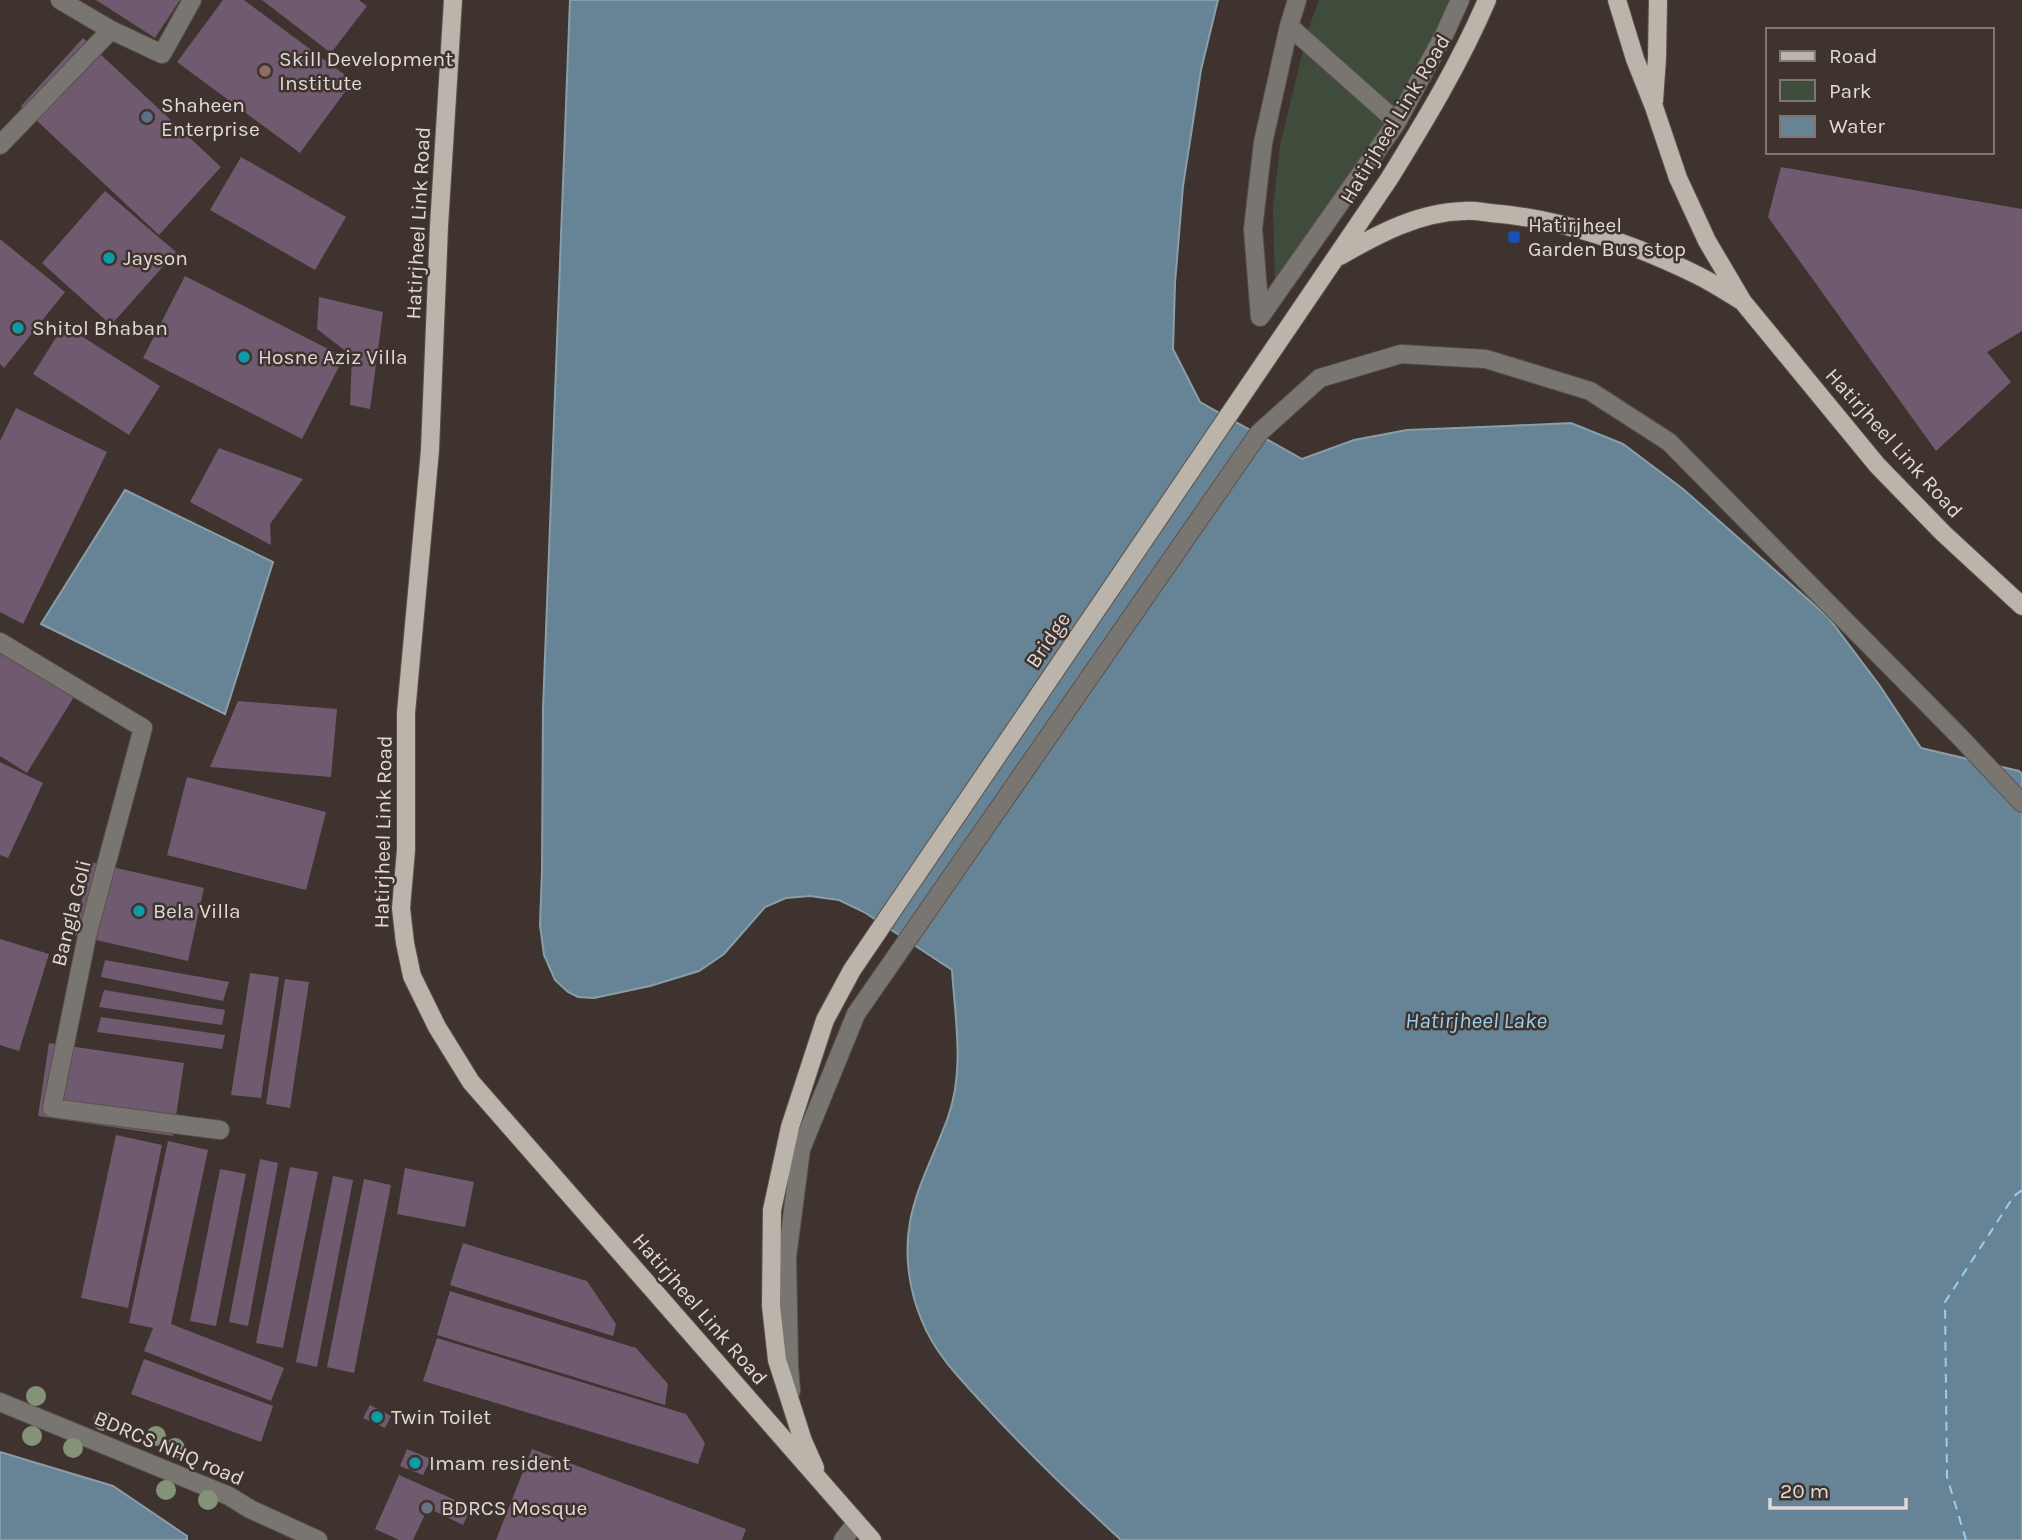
<svg xmlns="http://www.w3.org/2000/svg" width="2022" height="1540" viewBox="0 0 2022 1540" font-family="Karla,sans-serif">
	<style>
		.green { fill: #3f4c3b }
		.water { fill: #668495; stroke: #8b9ea8; stroke-width: 2 }
		.lines { fill: none; stroke-linecap: round; stroke-linejoin: round }
		.ferry { stroke: #98d0ee; stroke-width: 2; stroke-dasharray: 9 7; stroke-linecap: butt }
		.building { fill: #705a6f }
		.minor-casing { stroke: #5b514c; stroke-width: 20 }
		.major-casing { stroke: #5b514c; stroke-width: 20 }
		.minor { stroke: #797671; stroke-width: 18 }
		.major { stroke: #bbb4ab; stroke-width: 18 }
		.tree { fill: #849378 }
		.education-dot { fill: #8d6e63; stroke: #3e332e; stroke-width: 2.5 }
		.service-dot { fill: #5c6f8a; stroke: #3e332e; stroke-width: 2.5 }
		.transit-dot { fill: #1a4fb4; stroke: #3e332e; stroke-width: 2.5 }
		.culture-dot { fill: #0f9aa8; stroke: #3e332e; stroke-width: 2.5 }
		.worship-dot { fill: #6b7280; stroke: #3e332e; stroke-width: 2.5 }
		.labels { text-anchor: middle; dominant-baseline: central; stroke-width: 5; stroke-linejoin: round; paint-order: stroke }
		.poi-label { font-size: 21px; fill: #e0d9d6; stroke: #3e332e; text-anchor: start }
		.street-label { font-size: 21px; fill: #e0d9d6; stroke: #3e332e }
		.water-label { font-size: 23px; font-style: italic; fill: #98d0ee; stroke: #3e332e }
	</style>
	<rect width="100%" height="100%" fill="#3e332e"/>
	<path class="green" d="M 1319,0 L 1451,0 L 1400,101 L 1275,289 L 1273,207 L 1280,145 L 1308,30 Z"/>
	<path class="water" d="M 570,0 L 1218,0 L 1201,70 L 1183,186 L 1175,283 L 1173,349 L 1200,402 L 1302,459 L 1354,440 L 1407,430 L 1506,426 L 1571,423 L 1623,444 L 1683,489 L 1828,617 L 1880,686 L 1921,748 L 2019,771 L 2022,774 L 2022,1540 L 1121,1540 C 1074,1497 1028,1453 985,1406 C 961,1380 935,1354 922,1321 C 909,1291 904,1254 910,1222 C 916,1187 936,1151 948,1117 C 965,1070 955,1019 952,970 L 864,912 L 839,900 L 810,896 L 786,898 L 765,907 L 724,954 L 699,971 L 650,986 L 594,998 L 578,997 L 568,992 L 555,980 L 544,955 L 540,925 L 542,871 L 543,709 Z
		M 125,490 L 273,562 L 225,714 L 41,624 Z
		M 0,1452 L 113,1486 L 187,1536 L 187,1540 L 0,1540 Z"/>
	<g class="lines">
		<path class="ferry" d="M 1966,1540 L 1947,1477 L 1945,1302 L 2014,1196 L 2022,1190"/>
	</g>
	<path class="building" d="M 96,0 L 180,0 L 155,38 Z
		M 223,0 L 244,0 L 353,81 L 300,153 L 177,62 Z
		M 262,0 L 359,0 L 367,6 L 331,53 Z
		M 83,38 L 221,167 L 159,235 L 21,106 Z
		M 241,157 L 346,217 L 315,270 L 210,210 Z
		M 1781,167 L 2022,209 L 2022,331 L 1987,352 L 2011,382 L 1936,451 L 1768,217 Z
		M 105,191 L 176,252 L 111,325 L 42,263 Z
		M 0,239 L 65,292 L 4,368 L 0,364 Z
		M 185,276 L 344,357 L 302,439 L 143,358 Z
		M 319,297 L 383,312 L 370,409 L 350,405 L 352,356 L 317,329 Z
		M 64,325 L 160,386 L 129,435 L 33,374 Z
		M 16,408 L 107,452 L 23,624 L 0,612 L 0,441 Z
		M 219,448 L 303,479 L 270,524 L 271,545 L 190,502 Z
		M 0,646 L 80,687 L 27,773 L 0,756 Z
		M 238,701 L 337,709 L 331,777 L 210,767 Z
		M 0,762 L 43,783 L 8,858 L 0,855 Z
		M 187,777 L 326,812 L 306,890 L 167,855 Z
		M 90,862 L 204,888 L 188,961 L 74,935 Z
		M 0,939 L 49,954 L 19,1051 L 0,1045 Z
		M 105,960 L 229,982 L 223,1001 L 101,977 Z
		M 250,973 L 279,977 L 261,1098 L 231,1095 Z
		M 285,979 L 309,982 L 290,1108 L 266,1104 Z
		M 104,990 L 225,1010 L 222,1025 L 99,1007 Z
		M 101,1017 L 225,1035 L 222,1049 L 97,1032 Z
		M 49,1043 L 184,1063 L 173,1136 L 38,1116 Z
		M 116,1135 L 162,1145 L 128,1308 L 81,1298 Z
		M 168,1141 L 208,1150 L 171,1324 L 284,1368 L 271,1401 L 144,1351 L 153,1328 L 129,1323 Z
		M 260,1159 L 278,1163 L 248,1326 L 229,1322 Z
		M 290,1167 L 318,1172 L 283,1348 L 256,1343 Z
		M 405,1168 L 474,1182 L 465,1227 L 397,1214 Z
		M 220,1169 L 246,1174 L 216,1326 L 190,1321 Z
		M 333,1176 L 353,1180 L 317,1367 L 296,1362 Z
		M 364,1179 L 391,1185 L 354,1373 L 327,1367 Z
		M 463,1243 L 587,1281 L 616,1324 L 613,1336 L 450,1285 Z
		M 450,1291 L 636,1348 L 668,1384 L 665,1405 L 437,1335 Z
		M 437,1338 L 686,1414 L 705,1443 L 698,1464 L 423,1381 Z
		M 144,1359 L 273,1406 L 261,1442 L 131,1394 Z
		M 370,1405 L 391,1416 L 385,1428 L 363,1418 Z
		M 407,1449 L 431,1459 L 423,1475 L 400,1466 Z
		M 532,1449 L 746,1529 L 742,1540 L 496,1540 Z
		M 399,1475 L 471,1507 L 463,1525 L 428,1508 L 413,1540 L 399,1540 L 375,1529 Z"/>
	<g class="lines">
		<defs>
			<path id="minor" d="M 60,0 L 111,30 L 162,54 L 192,0
				M 1289,26 L 1397,122
				M 0,145 L 111,30
				M 1260,317 L 1397,122 L 1444,35 L 1460,0
				M 1260,317 L 1253,229 L 1263,143 L 1289,26 L 1297,0
				M 0,642 L 143,728 L 87,936 L 52,1108 L 220,1130
				M 791,1391 L 789,1366 L 787,1257 L 801,1149 L 856,1014 L 1259,433 L 1320,378 L 1401,354 L 1486,359 L 1590,391 L 1669,442 L 1960,737 L 2022,803
				M 0,1402 L 229,1496 L 250,1509 L 318,1540
				M 843,1540 L 856,1523"/>
			<path id="major" d="M 453,0 L 439,226 L 430,450 L 406,713 L 406,850 L 401,908 L 405,943 L 412,976 L 437,1027 L 471,1082 L 872,1540
				M 1617,0 L 1635,59 L 1654,107 L 1678,178 L 1707,241 L 1743,302 L 1877,465 L 1943,533 L 2022,606
				M 1654,101 L 1657,58 L 1658,0
				M 1340,256 C 1378,234 1419,212 1464,211 C 1473,210 1482,212 1491,213 C 1559,218 1637,245 1699,276 C 1713,283 1727,292 1740,300
				M 815,1468 L 803,1441 L 777,1360 L 771,1306 L 772,1210 L 790,1127 L 825,1020 L 852,970 L 1389,179 C 1425,121 1460,63 1487,0"/>
		</defs>
		<use href="#minor" class="minor-casing"/>
		<use href="#major" class="major-casing"/>
		<use href="#minor" class="minor"/>
		<use href="#major" class="major"/>
	</g>
	<g class="tree">
		<circle cx="36" cy="1396" r="10"/>
		<circle cx="103" cy="1421" r="10"/>
		<circle cx="32" cy="1436" r="10"/>
		<circle cx="156" cy="1436" r="10"/>
		<circle cx="73" cy="1448" r="10"/>
		<circle cx="175" cy="1448" r="10"/>
		<circle cx="166" cy="1490" r="10"/>
		<circle cx="208" cy="1500" r="10"/>
	</g>
	<circle class="education-dot" cx="265" cy="71" r="7"/>
	<circle class="service-dot" cx="147" cy="117" r="7"/>
	<rect class="transit-dot" x="1507" y="230" width="14" height="14" rx="3.5"/>
	<g class="culture-dot">
		<circle cx="109" cy="258" r="7"/>
		<circle cx="18" cy="328" r="7"/>
		<circle cx="244" cy="357" r="7"/>
		<circle cx="139" cy="911" r="7"/>
		<circle cx="377" cy="1417" r="7"/>
		<circle cx="415" cy="1463" r="7"/>
	</g>
	<circle class="worship-dot" cx="427" cy="1508" r="7"/>
	<g class="labels">
		<g class="poi-label">
			<text x="279" y="59">Skill Development<tspan x="279" dy="24">Institute</tspan></text>
			<text x="161" y="105">Shaheen<tspan x="161" dy="24">Enterprise</tspan></text>
			<text x="1528" y="225">Hatirjheel<tspan x="1528" dy="24">Garden Bus stop</tspan></text>
			<text x="123" y="258">Jayson</text>
			<text x="32" y="328">Shitol Bhaban</text>
			<text x="258" y="357">Hosne Aziz Villa</text>
			<text x="153" y="911">Bela Villa</text>
			<text x="391" y="1417">Twin Toilet</text>
			<text x="429" y="1463">Imam resident</text>
			<text x="441" y="1508">BDRCS Mosque</text>
		</g>
		<g class="street-label">
			<text transform="translate(1395 119) rotate(-59)">Hatirjheel Link Road</text>
			<text transform="translate(418 223) rotate(-87)">Hatirjheel Link Road</text>
			<text transform="translate(1894 443) rotate(48)">Hatirjheel Link Road</text>
			<text transform="translate(1048 640) rotate(-56)">Bridge</text>
			<text transform="translate(383 832) rotate(-89)">Hatirjheel Link Road</text>
			<text transform="translate(71 913) rotate(-76)">Bangla Goli</text>
			<text transform="translate(700 1309) rotate(49)">Hatirjheel Link Road</text>
			<text transform="translate(169 1448) rotate(23)">BDRCS NHQ road</text>
		</g>
		<g class="water-label">
			<text x="1476" y="1020">Hatirjheel Lake</text>
		</g>
	</g>
	<rect x="1766" y="28" width="228" height="126" fill="#3e332e" stroke="#7f7571" stroke-width="2"/>
	<rect x="1780" y="51" width="35" height="10" fill="#bbb4ab" stroke="#7f7571" stroke-width="2"/>
	<text x="1829" y="63" font-size="21" fill="#e0d9d6">Road</text>
	<rect x="1780" y="80" width="35" height="21" fill="#3f4c3b" stroke="#7f7571" stroke-width="2"/>
	<text x="1829" y="98" font-size="21" fill="#e0d9d6">Park</text>
	<rect x="1780" y="116" width="35" height="21" fill="#668495" stroke="#7f7571" stroke-width="2"/>
	<text x="1829" y="133" font-size="21" fill="#e0d9d6">Water</text>
	<path d="M1770 1498v10h136v-10" fill="none" stroke="#e0d9d6" stroke-width="3.5"/>
	<text x="1780" y="1498" font-size="21" fill="#e0d9d6" stroke="#3e332e" stroke-width="5" paint-order="stroke">20 m</text>
</svg>
